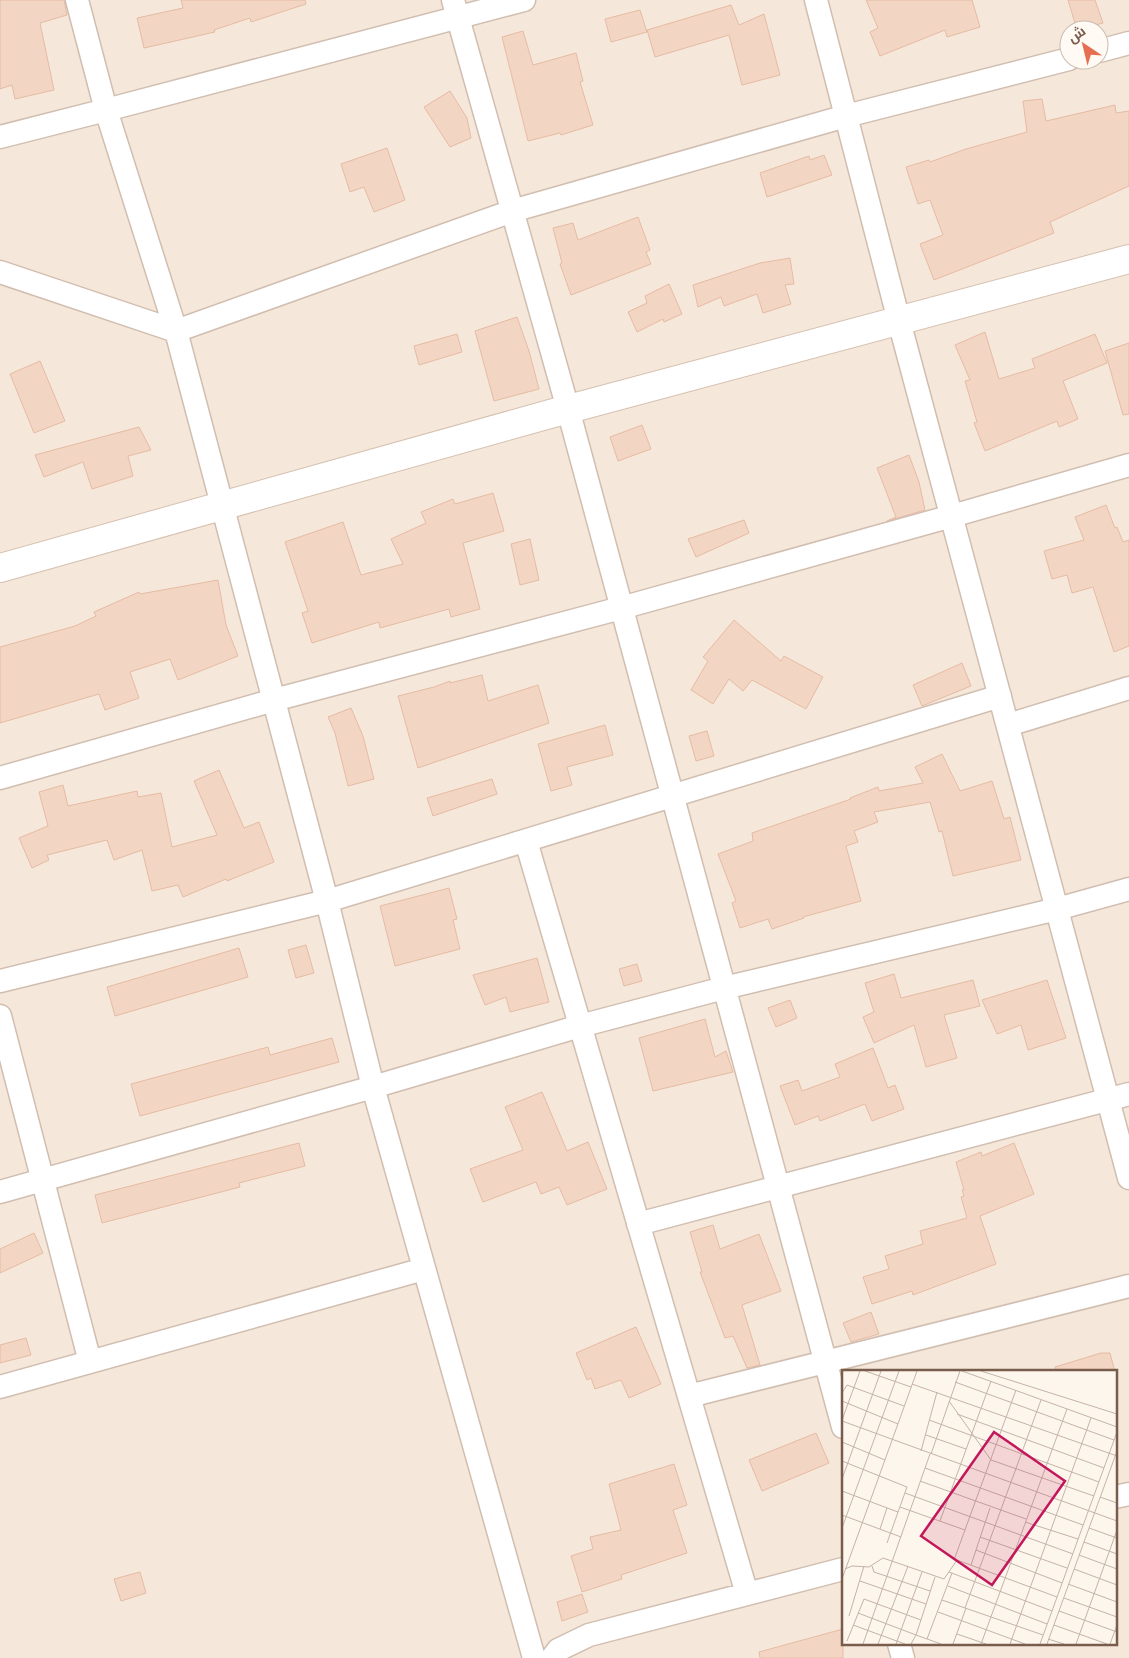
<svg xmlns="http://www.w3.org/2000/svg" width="1129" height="1658" viewBox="0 0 1129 1658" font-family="Barlow,Cairo,sans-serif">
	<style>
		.residential { fill: #f5e8da; fill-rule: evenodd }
		.building { fill: #f3d5c3; stroke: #e6bba3 }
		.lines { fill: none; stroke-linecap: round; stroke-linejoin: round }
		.street-casing { stroke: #d1beb0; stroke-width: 25 }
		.secondary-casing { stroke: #d6c0b0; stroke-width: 30 }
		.street { stroke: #fff; stroke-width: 22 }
		.secondary { stroke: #fff; stroke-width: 28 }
		.inset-road { fill: none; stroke: #c5b3a7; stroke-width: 1 }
		.view { fill: #c2185b; fill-opacity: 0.15; stroke: #c2185b; stroke-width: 2.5 }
		.inset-edge { fill: none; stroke: #7a5c4d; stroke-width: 2.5 }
	</style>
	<rect width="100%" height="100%" fill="#fdf6ec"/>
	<path class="residential" d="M 0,0 L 1129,0 L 1129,1658 L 0,1658 ZM 1069,30 L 1099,30 L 1099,60 L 1069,60 ZM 843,1372 L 1115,1372 L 1115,1644 L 843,1644 Z"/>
	<path class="building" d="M 0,0 L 64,0 L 67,15 L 40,23 L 54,90 L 15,99 L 12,85 L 0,89 Z
		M 181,0 L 305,0 L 306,4 L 251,22 L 250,18 L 214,30 L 215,32 L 144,48 L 137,18 L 183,8 Z
		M 866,0 L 972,0 L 980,27 L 947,37 L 945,30 L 880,56 L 870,32 L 878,28 Z
		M 1068,0 L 1095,0 L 1103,23 L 1077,30 Z
		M 731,5 L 739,25 L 764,14 L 780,75 L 742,85 L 729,35 L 655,57 L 647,30 Z
		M 640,10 L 647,32 L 611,42 L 605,19 Z
		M 523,31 L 533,65 L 576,53 L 583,81 L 580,82 L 593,125 L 561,135 L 560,133 L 528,141 L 502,37 Z
		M 450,91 L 467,118 L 471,138 L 450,147 L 424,107 Z
		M 1042,99 L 1046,121 L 1115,105 L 1116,113 L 1129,111 L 1129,186 L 1050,222 L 1054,233 L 934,280 L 920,244 L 943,235 L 930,200 L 918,204 L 906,167 L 929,160 L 930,162 L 966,149 L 1027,132 L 1023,101 Z
		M 387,148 L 405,200 L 374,212 L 364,187 L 350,192 L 341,164 Z
		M 824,155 L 832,175 L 767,197 L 760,173 L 809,156 L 810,160 Z
		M 638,217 L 650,250 L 646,252 L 651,264 L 571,295 L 560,264 L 562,263 L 553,228 L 573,223 L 578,240 Z
		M 790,258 L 794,284 L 785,285 L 791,304 L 763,313 L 757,294 L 724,306 L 721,297 L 698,307 L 693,285 L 760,263 Z
		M 669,284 L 682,314 L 664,322 L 663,319 L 637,332 L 628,312 L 647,303 L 645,296 Z
		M 517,317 L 529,351 L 539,389 L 494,401 L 475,331 Z
		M 985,332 L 999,379 L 1035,368 L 1032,359 L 1095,334 L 1107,363 L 1063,381 L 1078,419 L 1059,427 L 1057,421 L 985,451 L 974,423 L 977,422 L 965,381 L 970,380 L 955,345 Z
		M 457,334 L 462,352 L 419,365 L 414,346 Z
		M 1129,343 L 1129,414 L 1123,415 L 1105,351 Z
		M 40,361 L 65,421 L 34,433 L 10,374 Z
		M 642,425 L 651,449 L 618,461 L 610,437 Z
		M 139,427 L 151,450 L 128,456 L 133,476 L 92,489 L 83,462 L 44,477 L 35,455 Z
		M 909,455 L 919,482 L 925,510 L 887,521 L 896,517 L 877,468 Z
		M 493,493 L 504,531 L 463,543 L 480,609 L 451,617 L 449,609 L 380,628 L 379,622 L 312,643 L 302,613 L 308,611 L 285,542 L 343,522 L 361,575 L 403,564 L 391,539 L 426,523 L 421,512 L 453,499 L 455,504 Z
		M 1106,505 L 1115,528 L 1117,527 L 1123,542 L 1129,540 L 1129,646 L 1114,652 L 1093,587 L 1072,593 L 1067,575 L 1052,579 L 1044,551 L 1084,540 L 1075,517 Z
		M 744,520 L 749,533 L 696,557 L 688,539 Z
		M 530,539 L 539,580 L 520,585 L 511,544 Z
		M 218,580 L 226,625 L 238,656 L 178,680 L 170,659 L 130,672 L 139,698 L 105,710 L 99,694 L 0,723 L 0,647 L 75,626 L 96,616 L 94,612 L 139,592 L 140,594 Z
		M 734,620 L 781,661 L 784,656 L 823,677 L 806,709 L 752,680 L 743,691 L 729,679 L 713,704 L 691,690 L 708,661 L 703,657 Z
		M 962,663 L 971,686 L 922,706 L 913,685 Z
		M 482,675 L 488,701 L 538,685 L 549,723 L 418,768 L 398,696 L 434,687 L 450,681 L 450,683 Z
		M 351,708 L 363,736 L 374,779 L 348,786 L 335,733 L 328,717 Z
		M 605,725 L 613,755 L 567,767 L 572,785 L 551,791 L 538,744 Z
		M 707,731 L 714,756 L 696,761 L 689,736 Z
		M 942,754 L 960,791 L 992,781 L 1004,819 L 1010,817 L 1021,860 L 953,876 L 942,831 L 939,832 L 930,802 L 874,812 L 878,822 L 854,831 L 858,842 L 846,846 L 861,901 L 803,917 L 804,918 L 772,929 L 768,919 L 740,928 L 732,903 L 736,901 L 718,854 L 753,841 L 752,833 L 851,799 L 850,798 L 878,787 L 879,791 L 923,783 L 915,767 Z
		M 219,770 L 244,828 L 259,822 L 274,862 L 227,881 L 226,879 L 183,897 L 178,885 L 152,891 L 142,850 L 114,860 L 107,840 L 47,855 L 49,860 L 32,868 L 19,838 L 48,826 L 39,792 L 63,785 L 68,806 L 137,791 L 138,797 L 161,793 L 172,847 L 217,835 L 194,781 Z
		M 492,779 L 497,794 L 433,816 L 427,798 Z
		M 449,888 L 457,919 L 453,920 L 460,949 L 395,966 L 380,906 Z
		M 306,945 L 314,973 L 296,978 L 288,950 Z
		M 239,948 L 248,977 L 115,1016 L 107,987 Z
		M 537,958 L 549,1002 L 510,1012 L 506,997 L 485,1005 L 473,975 Z
		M 637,964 L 642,981 L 624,986 L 619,969 Z
		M 894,974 L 901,998 L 973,980 L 980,1006 L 944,1015 L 957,1058 L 926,1067 L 914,1025 L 874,1043 L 863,1017 L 874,1012 L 865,983 Z
		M 1047,980 L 1066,1038 L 1028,1050 L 1021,1025 L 997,1034 L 982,1000 Z
		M 790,1000 L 797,1018 L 776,1027 L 768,1008 Z
		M 705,1019 L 715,1057 L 726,1051 L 733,1072 L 653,1091 L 639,1038 Z
		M 332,1038 L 339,1062 L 140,1116 L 131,1084 L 268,1047 L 270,1055 Z
		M 873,1048 L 888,1088 L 895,1085 L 904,1109 L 872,1121 L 865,1104 L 820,1121 L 818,1116 L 795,1125 L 780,1086 L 798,1080 L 802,1091 L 840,1077 L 835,1064 Z
		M 542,1092 L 567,1151 L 588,1142 L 607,1189 L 567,1205 L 559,1187 L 541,1194 L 536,1182 L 483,1202 L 470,1169 L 523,1150 L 505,1107 Z
		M 299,1143 L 305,1166 L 239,1183 L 240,1187 L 102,1223 L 95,1195 Z
		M 1014,1143 L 1034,1194 L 980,1216 L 996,1264 L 913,1295 L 912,1291 L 872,1304 L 863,1277 L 889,1269 L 885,1256 L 923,1244 L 920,1231 L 967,1218 L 961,1197 L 964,1196 L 962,1190 L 964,1190 L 956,1162 L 981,1152 L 982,1156 Z
		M 713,1225 L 720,1249 L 759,1234 L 781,1291 L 742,1305 L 760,1365 L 747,1368 L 733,1336 L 725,1338 L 700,1272 L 702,1272 L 690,1232 Z
		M 34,1233 L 43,1253 L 0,1273 L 0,1249 Z
		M 871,1312 L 879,1334 L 851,1342 L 843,1323 Z
		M 636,1327 L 661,1384 L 629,1398 L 621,1380 L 595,1389 L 591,1378 L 587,1380 L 576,1353 Z
		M 26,1338 L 31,1355 L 0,1363 L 0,1345 Z
		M 1101,1353 L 1110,1353 L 1115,1372 L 1056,1372 L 1055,1367 Z
		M 816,1433 L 829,1463 L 762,1491 L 749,1460 Z
		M 674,1464 L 687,1505 L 673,1510 L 687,1553 L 621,1575 L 622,1579 L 582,1592 L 571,1556 L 593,1549 L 590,1537 L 621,1530 L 609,1484 Z
		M 140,1572 L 146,1593 L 121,1601 L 114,1579 Z
		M 582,1594 L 588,1612 L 562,1621 L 557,1602 Z
		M 843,1629 L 843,1658 L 760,1658 L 759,1652 Z"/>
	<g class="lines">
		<defs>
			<path id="street" d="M 77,0 L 106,110 L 176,331 L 327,901 L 373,1087 L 534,1658
				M 453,0 L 568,409 L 843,1427
				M 816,0 L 899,321 L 1129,1178
				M 1099,51 L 1129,43
				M 0,137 L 106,110 L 524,0
				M 0,272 L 176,331 L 512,211 L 846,116 L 1069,59
				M 1008,725 L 1129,688
				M 0,778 L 274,700 L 621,608 L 952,516 L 1129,465
				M 526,841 L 747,1594
				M 0,981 L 327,901 L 1000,696
				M 0,1016 L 90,1362
				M 0,1192 L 373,1087 L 580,1026 L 724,988 L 1057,909 L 1129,889
				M 638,1224 L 1129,1094
				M 0,1387 L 424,1269
				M 689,1396 L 1129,1286
				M 1115,1497 L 1129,1494
				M 899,1644 L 903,1658
				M 552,1658 L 558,1650 L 589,1635 L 843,1569"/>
			<path id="secondary" d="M 0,568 L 550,414 L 1129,259"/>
		</defs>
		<use href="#street" class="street-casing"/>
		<use href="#secondary" class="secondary-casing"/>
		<use href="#street" class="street"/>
		<use href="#secondary" class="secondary"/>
	</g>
	<g transform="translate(842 1370)">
		<rect width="275" height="275" fill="#fdf6ec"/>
		<path class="inset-road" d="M 23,1 L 69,17M 120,1 L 275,57M 139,1 L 275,44M 113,12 L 272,70M 70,14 L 275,86M 0,23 L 5,15 L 62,36M 0,31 L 56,54M 107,31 L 149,90 L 252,126M 115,44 L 262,98M 0,50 L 18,1M 87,50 L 257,112M 0,51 L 275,151M 84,65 L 124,79M 0,72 L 43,90M 79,81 L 95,22M 89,84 L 118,1M 0,91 L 65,117 L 45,173M 83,98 L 241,155M 0,109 L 39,1M 78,111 L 184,149M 0,121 L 56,142M 63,123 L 231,184M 258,127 L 275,133M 58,137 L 123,160M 0,145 L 59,167M 98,151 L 149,11M 183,152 L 236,169M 0,158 L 57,1M 247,158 L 275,168M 38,159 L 45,138M 138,167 L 225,198M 242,172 L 275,184M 134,180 L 220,213M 237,185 L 275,199M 112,190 L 174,20M 129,195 L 148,138M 30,196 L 32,202 L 88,221M 3,199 L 10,196 L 27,197 L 41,188 L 102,209 L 115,190 L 215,227M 232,199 L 275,215M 107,202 L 210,241M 0,209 L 75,1M 18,211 L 84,234M 226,214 L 275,232M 106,216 L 205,254M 222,228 L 275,247M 100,230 L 201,265M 123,238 L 199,30M 217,241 L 275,262M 96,242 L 183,274M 16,243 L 74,265 L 93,207M 7,246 L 22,196M 11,255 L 63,274M 212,255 L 265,274M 115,264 L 144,274M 85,269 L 110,203M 206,269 L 222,274M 5,271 L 22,229 L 79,250M 21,274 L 88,84M 36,274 L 66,196M 54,274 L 80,202M 69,274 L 74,265 L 99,274M 111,274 L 124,238M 139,274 L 225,39M 168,274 L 249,48M 198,274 L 275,62M 205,274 L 275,81M 234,274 L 275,160M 268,274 L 275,255"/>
		<path class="view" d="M 152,62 L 223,111 L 150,215 L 79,166 Z"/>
		<rect width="275" height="275" class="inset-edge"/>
	</g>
	<g transform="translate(1084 45) rotate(325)"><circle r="24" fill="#fffaf3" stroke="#cabbb1"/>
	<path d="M0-4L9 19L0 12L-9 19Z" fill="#e76f51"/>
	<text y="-8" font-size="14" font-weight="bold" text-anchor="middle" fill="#7a5c4d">ش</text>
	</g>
</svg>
